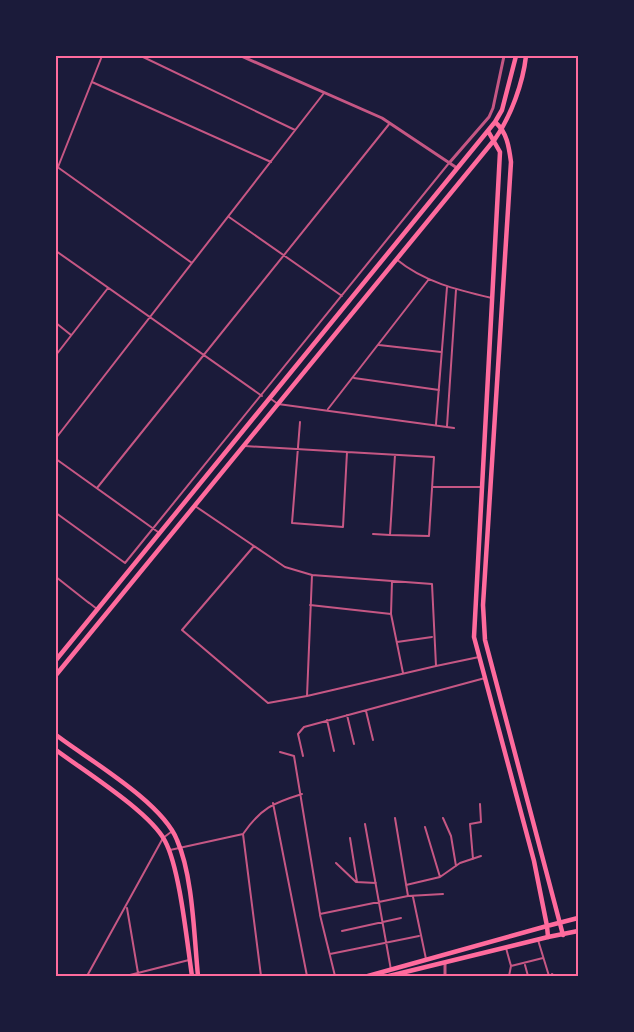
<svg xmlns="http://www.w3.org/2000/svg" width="634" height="1032" viewBox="0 0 634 1032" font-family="Signika,sans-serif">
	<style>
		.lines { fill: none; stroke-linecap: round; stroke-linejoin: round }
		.minor { stroke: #c65784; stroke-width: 2 }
		.tertiary { stroke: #c65784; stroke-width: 3 }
		.primary { stroke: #ff6b9d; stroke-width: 4.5 }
		.trunk { stroke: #ff6b9d; stroke-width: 4.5 }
		.neatline { fill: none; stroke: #ff6b9d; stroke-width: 2 }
	</style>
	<rect width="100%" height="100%" fill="#1b1b3a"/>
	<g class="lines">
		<path class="minor" d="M 141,56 L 295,130
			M 92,82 L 271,162
			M 56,166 L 192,263
			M 58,167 L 102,56
			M 229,217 L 342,296
			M 56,251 L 262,396
			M 396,259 C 424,282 457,290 492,298
			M 56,323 L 71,335
			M 379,345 L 441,352
			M 56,355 L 108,288
			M 354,378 L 439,390
			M 271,399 L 278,404 L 454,428
			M 328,409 L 429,279
			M 436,424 L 447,287
			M 447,426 L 456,290
			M 56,438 L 324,93
			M 245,446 L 347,452 L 343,527 L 292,523 L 300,422
			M 347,452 L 434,457 L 429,536 L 390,535 L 395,455
			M 56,459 L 158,532
			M 432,487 L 480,487
			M 97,488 L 390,123
			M 195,506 L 285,567 L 312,575 L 307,696 L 436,666 L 432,584 L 312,575
			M 56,513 L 125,563 L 449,163
			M 373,534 L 390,535
			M 254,546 L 182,630 L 268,703 L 307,696
			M 56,577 L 89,603
			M 392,581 L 391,614 L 403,673
			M 88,602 L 97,609
			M 310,605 L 391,614
			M 397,642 L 432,637
			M 436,666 L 479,657
			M 366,711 L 373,740
			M 347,715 L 354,744
			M 327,720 L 334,751
			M 280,752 L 294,756 L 320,914 L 408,896 L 443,894
			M 303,756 L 298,734 L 304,727 L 485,678
			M 273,803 L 307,976
			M 395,818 L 408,896
			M 443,818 L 451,836 L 456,866
			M 365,824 L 391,970
			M 425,827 L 440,877
			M 243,834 L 261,976
			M 243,834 C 261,808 273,803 302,794
			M 350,838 L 357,882
			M 170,850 L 243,834
			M 473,859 L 470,824 L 481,822 L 480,804
			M 336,863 L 356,882 L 376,883
			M 406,885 L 440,877 L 460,863 L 481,856
			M 413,897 L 426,959
			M 127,908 L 138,973
			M 320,915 L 335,976
			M 342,931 L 401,918
			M 538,940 L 549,976
			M 506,948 L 511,966 L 509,976
			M 330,954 L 419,936
			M 525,965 L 528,976
			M 511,966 L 543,958
			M 87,976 L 163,838 L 171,832
			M 126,976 L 189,960
			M 551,976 L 552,974 L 555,976"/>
		<path class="tertiary" d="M 241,56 L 382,118 L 457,168
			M 450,162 L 489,117 L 493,108 L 504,56
			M 445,963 L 445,976"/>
		<path class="primary" d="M 495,122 C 507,132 509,147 511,162 L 483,605 L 485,640 L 563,935
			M 56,660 L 495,122 L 502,110 L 516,56
			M 56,675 L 495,139 C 511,116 523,83 526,56
			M 56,735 C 89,760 162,802 177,840 C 193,876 194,936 198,976
			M 56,750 C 84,771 150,812 165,841 C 180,869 187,943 192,976
			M 368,976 L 547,926 L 534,861 L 474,637 L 500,152 L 488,131
			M 389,976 L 548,937"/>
		<path class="trunk" d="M 578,918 L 547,926 L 548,937 L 578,931"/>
	</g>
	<rect width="634" height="1032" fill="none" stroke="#1b1b3a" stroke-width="114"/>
	<rect x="57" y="57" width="520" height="918" class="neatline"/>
</svg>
